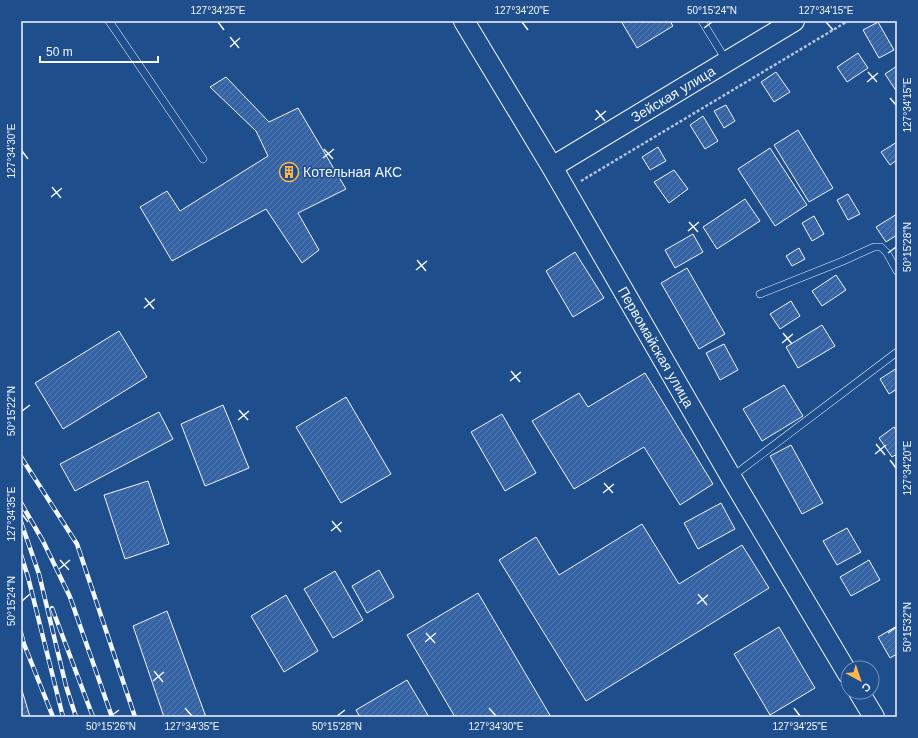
<svg xmlns="http://www.w3.org/2000/svg" width="918" height="738" viewBox="0 0 918 738" font-family="Arial,sans-serif">
	<style>
		.building { fill: url(#building-hatch); stroke: #f2f6ff }
		.lines { fill: none; stroke-linecap: round; stroke-linejoin: round }
		.lane-casing { stroke: #f2f6ff; stroke-width: 8 }
		.secondary-casing { stroke: #f2f6ff; stroke-width: 22 }
		.path { stroke: #b3c4dc; stroke-width: 2.5; stroke-dasharray: 3 2; stroke-linecap: butt }
		.lane { stroke: #1f4e8c; stroke-width: 7 }
		.secondary { stroke: #1f4e8c; stroke-width: 20 }
		.rail-casing { stroke: #f2f6ff; stroke-width: 4.5 }
		.rail { stroke: #1f4e8c; stroke-width: 3; stroke-dasharray: 9; stroke-linecap: butt }
		.ticks { fill: none; stroke: #f2f6ff; stroke-width: 1.5 }
		.labels { text-anchor: middle; dominant-baseline: central; stroke-width: 3; stroke-linejoin: round; paint-order: stroke }
		.street-label { font-size: 14px; fill: #f2f6ff; stroke: #1f4e8c }
		.poi-label { font-size: 14px; fill: #f2f6ff; stroke: #1f4e8c; text-anchor: start }
		.neatline { fill: none; stroke: #f2f6ff; stroke-width: 1.5 }
		.ticks-label { font-size: 10px; text-anchor: middle; fill: #f2f6ff }
	</style>
	<defs>
		<pattern id="building-hatch" width="6" height="6" patternUnits="userSpaceOnUse"><rect width="6" height="6" fill="#3563a3"/><path d="M-1 1l2-2M0 6l6-6M5 7l2-2" fill="none" stroke="#537ab1"/></pattern>
	</defs>
	<rect width="100%" height="100%" fill="#1f4e8c"/>
	<path class="building" d="M 621,21 L 670,21 L 673,26 L 637,48 Z
		M 878,22 L 894,50 L 879,58 L 863,30 Z
		M 858,53 L 868,68 L 847,82 L 837,67 Z
		M 897,66 L 897,92 L 885,74 Z
		M 776,72 L 790,92 L 774,102 L 761,82 Z
		M 226,77 L 269,122 L 298,108 L 346,189 L 298,213 L 319,250 L 302,263 L 266,209 L 172,261 L 140,207 L 167,191 L 180,211 L 268,156 L 256,131 L 210,87 Z
		M 726,105 L 735,121 L 724,128 L 714,111 Z
		M 703,116 L 718,141 L 705,149 L 690,125 Z
		M 798,130 L 833,188 L 809,202 L 774,145 Z
		M 897,142 L 897,160 L 890,165 L 881,152 Z
		M 658,147 L 666,161 L 650,170 L 642,157 Z
		M 770,148 L 807,205 L 775,226 L 738,169 Z
		M 674,170 L 688,189 L 669,203 L 654,182 Z
		M 848,194 L 860,214 L 848,220 L 837,200 Z
		M 745,199 L 760,221 L 717,249 L 703,227 Z
		M 897,214 L 897,235 L 886,242 L 876,227 Z
		M 814,216 L 824,234 L 812,241 L 802,223 Z
		M 693,234 L 703,252 L 675,268 L 665,250 Z
		M 799,248 L 805,259 L 792,266 L 786,256 Z
		M 575,252 L 604,298 L 573,317 L 546,271 Z
		M 687,268 L 725,334 L 699,349 L 661,283 Z
		M 836,275 L 846,290 L 822,306 L 812,291 Z
		M 791,301 L 800,316 L 780,329 L 770,314 Z
		M 822,325 L 835,346 L 798,368 L 786,347 Z
		M 119,331 L 147,377 L 63,429 L 35,383 Z
		M 724,344 L 738,370 L 720,380 L 706,353 Z
		M 897,368 L 897,389 L 889,394 L 880,379 Z
		M 645,373 L 713,484 L 680,505 L 644,447 L 574,489 L 532,421 L 579,393 L 588,407 Z
		M 784,385 L 803,416 L 762,441 L 743,409 Z
		M 346,397 L 391,474 L 341,503 L 296,427 Z
		M 223,405 L 249,468 L 205,486 L 181,424 Z
		M 159,412 L 173,439 L 75,491 L 60,464 Z
		M 502,414 L 536,473 L 505,491 L 471,432 Z
		M 894,427 L 897,432 L 897,454 L 892,457 L 879,438 Z
		M 791,445 L 823,503 L 802,514 L 770,456 Z
		M 148,481 L 169,544 L 125,559 L 104,495 Z
		M 721,503 L 735,529 L 698,549 L 684,523 Z
		M 642,524 L 679,584 L 742,545 L 769,588 L 586,701 L 499,560 L 536,537 L 559,575 Z
		M 847,528 L 861,552 L 837,565 L 823,541 Z
		M 869,560 L 880,580 L 851,596 L 840,577 Z
		M 379,570 L 394,597 L 367,613 L 352,586 Z
		M 335,571 L 363,620 L 333,638 L 304,589 Z
		M 478,593 L 551,717 L 455,717 L 407,635 Z
		M 286,595 L 318,651 L 284,672 L 251,616 Z
		M 167,611 L 206,717 L 164,717 L 133,626 Z
		M 897,626 L 897,654 L 890,658 L 878,637 Z
		M 779,627 L 815,688 L 770,715 L 734,654 Z
		M 407,680 L 429,717 L 360,717 L 356,710 Z
		M 21,687 L 30,717 L 21,717 Z"/>
	<g class="lines">
		<defs>
			<path id="lane" d="M 109,21 L 203,159
				M 702,21 L 726,60
				M 760,294 L 843,261 L 874,247 L 881,247 L 887,253 L 897,271
				M 733,476 L 897,352"/>
			<path id="secondary" d="M 464,21 L 552,167 L 731,477 L 848,674
				M 552,167 L 794,21
				M 859,692 L 874,717"/>
		</defs>
		<use href="#lane" class="lane-casing"/>
		<use href="#secondary" class="secondary-casing"/>
		<path class="path" d="M 581,181 L 848,21"/>
		<use href="#lane" class="lane"/>
		<use href="#secondary" class="secondary"/>
		<defs>
			<path id="rail" d="M 21,457 L 77,544 L 135,717
				M 21,503 L 43,541 L 70,597 L 112,717
				M 21,522 L 39,574 L 66,686 L 76,717
				M 21,555 L 28,577 L 63,717
				M 52,608 L 93,717
				M 21,633 L 24,644 L 53,717"/>
		</defs>
		<use href="#rail" class="rail-casing"/>
		<use href="#rail" class="rail"/>
	</g>
	<path class="ticks" d="M 218,22 L 224,30M 522,22 L 528,30M 826,22 L 833,30M 704,28 L 712,22M 230,37 L 239,48M 230,47 L 240,38M 868,72 L 877,82M 867,82 L 878,73M 890,98 L 896,105M 596,110 L 605,121M 595,120 L 606,111M 324,149 L 333,159M 22,151 L 28,159M 323,158 L 334,149M 52,187 L 61,198M 51,197 L 62,188M 689,222 L 698,232M 688,231 L 699,222M 888,253 L 896,247M 417,260 L 426,271M 416,270 L 427,261M 145,298 L 154,309M 144,308 L 155,299M 783,333 L 792,344M 782,343 L 793,334M 511,371 L 520,382M 510,381 L 521,372M 239,410 L 248,420M 22,411 L 30,405M 238,420 L 249,411M 876,444 L 885,455M 875,454 L 886,445M 890,460 L 896,468M 604,483 L 613,493M 603,493 L 614,484M 22,514 L 28,522M 332,521 L 341,532M 331,531 L 342,522M 60,560 L 69,570M 59,569 L 70,560M 698,594 L 707,605M 22,601 L 30,594M 697,604 L 708,595M 426,633 L 435,643M 888,633 L 896,627M 425,642 L 436,633M 154,671 L 163,682M 153,681 L 164,672M 185,708 L 192,716M 489,708 L 496,716M 794,708 L 800,716M 111,716 L 119,710M 337,716 L 345,710"/>
	<defs>
		<symbol id="building-ring" viewBox="-11 -11 22 22"><circle r="9.5" fill="#1f4e8c" stroke="#ffb74d" stroke-width="1.5"/><path d="M-4-6H4V6H1V3H-1V6H-4ZM-2.5-4.3h1.7v1.8h-1.7ZM.8-4.3h1.7v1.8H.8ZM-2.5-1h1.7V.8h-1.7ZM.8-1h1.7V.8H.8Z" fill="#ffb74d"/></symbol>
	</defs>
	<g fill-rule="evenodd">
		<use href="#building-ring" x="278" y="161" width="22" height="22"/>
	</g>
	<g class="labels">
		<g class="street-label">
			<text transform="translate(673 94) rotate(-31)">Зейская улица</text>
			<text transform="translate(656 347) rotate(60)">Первомайская улица</text>
		</g>
		<g class="poi-label">
			<text x="303" y="172">Котельная АКС</text>
		</g>
	</g>
	<rect width="918" height="738" fill="none" stroke="#1f4e8c" stroke-width="44"/>
	<g transform="translate(860 680) rotate(140)"><circle r="19" fill="#1f4e8c" stroke="#7391ba"/>
	<path d="M0-3L7 15L0 10L-7 15Z" fill="#ffb74d"/>
	<text y="-6" font-size="11" font-weight="bold" text-anchor="middle" fill="#f2f6ff">С</text>
	</g>
	<path d="M40 56v6h118v-6" fill="none" stroke="#f2f6ff" stroke-width="2"/>
	<text x="46" y="56" font-size="12" fill="#f2f6ff" stroke="#1f4e8c" stroke-width="3" paint-order="stroke">50 m</text>
	<rect x="22" y="22" width="874" height="694" class="neatline"/>
	<g class="ticks-label">
		<text x="218" y="14">127°34'25"E</text>
		<text x="522" y="14">127°34'20"E</text>
		<text x="712" y="14">50°15'24"N</text>
		<text x="826" y="14">127°34'15"E</text>
		<text transform="translate(907 105) rotate(-90)" y="4">127°34'15"E</text>
		<text transform="translate(11 151) rotate(-90)" y="4">127°34'30"E</text>
		<text transform="translate(907 247) rotate(-90)" y="4">50°15'28"N</text>
		<text transform="translate(11 411) rotate(-90)" y="4">50°15'22"N</text>
		<text transform="translate(907 468) rotate(-90)" y="4">127°34'20"E</text>
		<text transform="translate(11 514) rotate(-90)" y="4">127°34'35"E</text>
		<text transform="translate(11 601) rotate(-90)" y="4">50°15'24"N</text>
		<text transform="translate(907 627) rotate(-90)" y="4">50°15'32"N</text>
		<text x="111" y="730">50°15'26"N</text>
		<text x="192" y="730">127°34'35"E</text>
		<text x="337" y="730">50°15'28"N</text>
		<text x="496" y="730">127°34'30"E</text>
		<text x="800" y="730">127°34'25"E</text>
	</g>
</svg>
